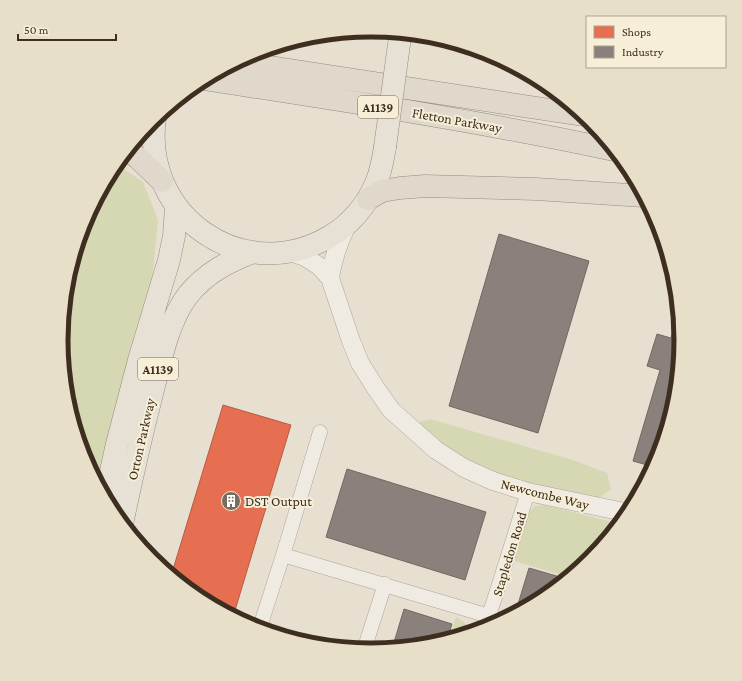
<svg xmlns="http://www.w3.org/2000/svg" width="742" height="681" viewBox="0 0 742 681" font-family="'Crimson Pro',serif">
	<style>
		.green { fill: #d6d7b3 }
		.shops { fill: #e76f51; stroke: #b45c42 }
		.industry { fill: #8a817c; stroke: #736860 }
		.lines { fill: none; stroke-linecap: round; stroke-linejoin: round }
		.minor-casing { stroke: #ada599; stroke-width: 15 }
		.tertiary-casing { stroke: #ada599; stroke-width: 19 }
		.primary-casing { stroke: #928b80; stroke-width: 23 }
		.trunk-casing { stroke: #928b80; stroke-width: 23 }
		.minor { stroke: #efebe3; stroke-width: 14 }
		.tertiary { stroke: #efebe3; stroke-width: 18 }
		.primary { stroke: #e6e1d4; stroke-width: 22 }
		.trunk { stroke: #e0d9cb; stroke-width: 22 }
		.primary-bridge-casing { stroke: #928b80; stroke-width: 23; stroke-linecap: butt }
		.primary-bridge { stroke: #e6e1d4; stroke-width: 22 }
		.labels { text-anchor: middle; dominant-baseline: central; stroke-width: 4; stroke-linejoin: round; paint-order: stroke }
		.shield { fill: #f7eed8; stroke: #756857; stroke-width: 1 }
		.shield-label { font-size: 13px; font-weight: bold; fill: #3d2e20 }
		.street-label { font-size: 14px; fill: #3d2e20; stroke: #f7eed8 }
		.poi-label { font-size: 14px; fill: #3d2e20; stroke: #f7eed8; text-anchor: start }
		.rim { fill: none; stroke: #3d2e20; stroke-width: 5 }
	</style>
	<rect width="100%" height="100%" fill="#e7e0d1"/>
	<path class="green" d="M 116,164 L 143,182 L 158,220 L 152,281 L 97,483 L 84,459 L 66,401 L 65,388 L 72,350 L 64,304 L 67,280 L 84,221 Z
		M 430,419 L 573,460 L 607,473 L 611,489 L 596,500 L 529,484 L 485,469 L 453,452 L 417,423 Z
		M 644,486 L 634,504 L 627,495 L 633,487 Z
		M 545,505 L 620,524 L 590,560 L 569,577 L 514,561 L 526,515 L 535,506 Z
		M 456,617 L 470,627 L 472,633 L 449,640 Z"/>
	<path class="shops" d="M 223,405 L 291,425 L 233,617 L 198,599 L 171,576 Z"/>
	<path class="industry" d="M 499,234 L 589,261 L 538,433 L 449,406 Z
		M 679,311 L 681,341 L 675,401 L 658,460 L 654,467 L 633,461 L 660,370 L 647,366 L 657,334 L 671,338 Z
		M 347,469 L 486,512 L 465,580 L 326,537 Z
		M 529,568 L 567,579 L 543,599 L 515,614 Z
		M 404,609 L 452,624 L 447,640 L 431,645 L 392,649 Z"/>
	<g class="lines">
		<defs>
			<path id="minor" d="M 283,555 L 489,616
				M 488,628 L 489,616 L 528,492
				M 259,630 L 283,555 L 320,432
				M 364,650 L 385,584"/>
			<path id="tertiary" d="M 290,252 L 305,257 L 319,266 L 330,278 L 351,341 L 360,363 L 375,387 L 391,410 L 436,450 L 464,468 L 493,481 L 528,492 L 629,513
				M 330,278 C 333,257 339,241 348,223"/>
			<path id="primary" d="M 155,118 C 141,216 243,287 329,237 C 350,225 367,205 376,183 C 381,172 383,159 385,147
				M 105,498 L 117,444 L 139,360 L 169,260 L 174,236 L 176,207
				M 122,524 C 131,481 141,437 152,394 C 160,363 168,321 188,295 C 206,273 227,262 253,252"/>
			<path id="trunk" d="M 237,62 L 583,115
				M 204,79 C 341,100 479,121 614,150
				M 128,150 L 138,158 L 162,181
				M 368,199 L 382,191 L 400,188 L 425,186 L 536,189 L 644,196"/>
		</defs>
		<use href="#minor" class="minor-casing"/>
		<use href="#tertiary" class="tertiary-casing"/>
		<use href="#primary" class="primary-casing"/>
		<use href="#trunk" class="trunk-casing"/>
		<use href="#minor" class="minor"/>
		<use href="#tertiary" class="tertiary"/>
		<use href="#primary" class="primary"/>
		<use href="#trunk" class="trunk"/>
		<defs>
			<path id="primary-bridge" d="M 385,147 L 400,37"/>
		</defs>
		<use href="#primary-bridge" class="primary-bridge-casing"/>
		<use href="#primary-bridge" class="primary-bridge"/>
	</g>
	<defs>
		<symbol id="building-disc" viewBox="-11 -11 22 22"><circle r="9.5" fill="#786c5e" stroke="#f7eed8"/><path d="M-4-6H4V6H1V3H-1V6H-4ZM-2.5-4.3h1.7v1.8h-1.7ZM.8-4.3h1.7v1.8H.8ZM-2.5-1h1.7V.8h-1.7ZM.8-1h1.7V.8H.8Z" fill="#fff"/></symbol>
	</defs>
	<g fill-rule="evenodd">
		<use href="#building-disc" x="220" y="490" width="22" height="22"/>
	</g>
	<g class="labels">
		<g class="shield">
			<rect x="358" y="96" width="40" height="22" rx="3"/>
			<rect x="138" y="358" width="40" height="22" rx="3"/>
		</g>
		<g class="shield-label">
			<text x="378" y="107">A1139</text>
			<text x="158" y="369">A1139</text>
		</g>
		<g class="street-label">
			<text transform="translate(457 120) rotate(10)">Fletton Parkway</text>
			<text transform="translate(141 439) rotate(-77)">Orton Parkway</text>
			<text transform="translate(545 494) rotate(14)">Newcombe Way</text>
			<text transform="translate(509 554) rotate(-73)">Stapledon Road</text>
		</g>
		<g class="poi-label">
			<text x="245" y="501">DST Output</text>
		</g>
	</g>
	<path d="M0 0H742V681H0ZM68 340a303 303 0 1 1 606 0a303 303 0 1 1-606 0Z" fill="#e8dfc9" fill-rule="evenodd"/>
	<path class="rim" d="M68 340a303 303 0 1 1 606 0a303 303 0 1 1-606 0Z"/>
	<rect x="586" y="16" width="140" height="52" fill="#f7eed8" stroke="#ada18e"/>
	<rect x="594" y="26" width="20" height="12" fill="#e76f51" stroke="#ada18e"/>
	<text x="622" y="36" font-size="12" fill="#3d2e20">Shops</text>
	<rect x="594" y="46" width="20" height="12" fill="#8a817c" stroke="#ada18e"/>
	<text x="622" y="56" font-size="12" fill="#3d2e20">Industry</text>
	<path d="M18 34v6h98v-6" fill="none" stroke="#3d2e20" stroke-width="2"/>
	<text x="24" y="34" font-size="12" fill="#3d2e20" stroke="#f7eed8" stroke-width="3" paint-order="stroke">50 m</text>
</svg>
